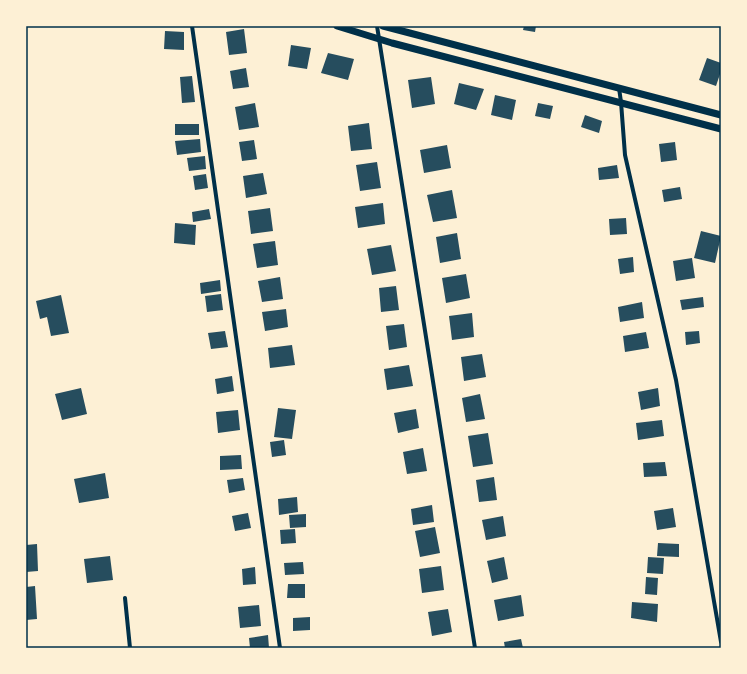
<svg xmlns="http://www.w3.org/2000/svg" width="747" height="674" viewBox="0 0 747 674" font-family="'Roboto Serif',serif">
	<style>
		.building { fill: #264d5e }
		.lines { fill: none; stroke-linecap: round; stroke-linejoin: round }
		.minor { stroke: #003049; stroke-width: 4 }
		.tertiary { stroke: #003049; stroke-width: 7 }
		.neatline { fill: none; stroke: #003049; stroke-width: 1.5 }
	</style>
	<rect width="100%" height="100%" fill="#fdf0d5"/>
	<path class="building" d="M 524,26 L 536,26 L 535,32 L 523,30 Z
		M 244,29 L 247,53 L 229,55 L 226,32 Z
		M 165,31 L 184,32 L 184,50 L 164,49 Z
		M 291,45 L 311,48 L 307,69 L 288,66 Z
		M 328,53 L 354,59 L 348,80 L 321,73 Z
		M 707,58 L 721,63 L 721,71 L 716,86 L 699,80 Z
		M 246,68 L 249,87 L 233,89 L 230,71 Z
		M 192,76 L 195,102 L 182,103 L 180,77 Z
		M 431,77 L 435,104 L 412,108 L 408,80 Z
		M 459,83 L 484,89 L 476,110 L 454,104 Z
		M 495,95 L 516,100 L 512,120 L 491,115 Z
		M 255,103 L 259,127 L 239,130 L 235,107 Z
		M 538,103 L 553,106 L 550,119 L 535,116 Z
		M 585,115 L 602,121 L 599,133 L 581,127 Z
		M 369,123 L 372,149 L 351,151 L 348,126 Z
		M 175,124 L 199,124 L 199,135 L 175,135 Z
		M 200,139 L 201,152 L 177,155 L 175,141 Z
		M 254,140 L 257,159 L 242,161 L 239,142 Z
		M 675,142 L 677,160 L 661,162 L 659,144 Z
		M 447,145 L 451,168 L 424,173 L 420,150 Z
		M 205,156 L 206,169 L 189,171 L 187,158 Z
		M 377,162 L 381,188 L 360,191 L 356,165 Z
		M 617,165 L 619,178 L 599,180 L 598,168 Z
		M 263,173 L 267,194 L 246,198 L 243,176 Z
		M 206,174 L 208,188 L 195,190 L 193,176 Z
		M 680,187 L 682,199 L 664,202 L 662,190 Z
		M 452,190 L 457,218 L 433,222 L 427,195 Z
		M 383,203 L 385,224 L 358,228 L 355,207 Z
		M 270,208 L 273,231 L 251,234 L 248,211 Z
		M 209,209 L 211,219 L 193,222 L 192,212 Z
		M 626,218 L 627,234 L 610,235 L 609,219 Z
		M 175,223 L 196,225 L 195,245 L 174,243 Z
		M 701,231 L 721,236 L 715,263 L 694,258 Z
		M 457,233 L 461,259 L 440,263 L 436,237 Z
		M 275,241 L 278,265 L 257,268 L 253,244 Z
		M 391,245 L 396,271 L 372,275 L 367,249 Z
		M 633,257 L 634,272 L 620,274 L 618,259 Z
		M 692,258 L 695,278 L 676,281 L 673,261 Z
		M 466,274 L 470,298 L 446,303 L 442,278 Z
		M 280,277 L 283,299 L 262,302 L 258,281 Z
		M 220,280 L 221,291 L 201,294 L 200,283 Z
		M 396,286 L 399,310 L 381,312 L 379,288 Z
		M 221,294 L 223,310 L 207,312 L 205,296 Z
		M 61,295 L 69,333 L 51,336 L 47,317 L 40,319 L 36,301 Z
		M 703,297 L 704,307 L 682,310 L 680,300 Z
		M 642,302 L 644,318 L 620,322 L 618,307 Z
		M 286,309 L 288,327 L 265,331 L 262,312 Z
		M 472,313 L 474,337 L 452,340 L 449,316 Z
		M 404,324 L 407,347 L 389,350 L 386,326 Z
		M 225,331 L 228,347 L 211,349 L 208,333 Z
		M 699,331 L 700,343 L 686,345 L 685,332 Z
		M 646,332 L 649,348 L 625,352 L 623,336 Z
		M 292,345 L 295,365 L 270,368 L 268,348 Z
		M 482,354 L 486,377 L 464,381 L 461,357 Z
		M 409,365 L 413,386 L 387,390 L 384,369 Z
		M 232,376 L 234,391 L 217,394 L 215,379 Z
		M 81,388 L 87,414 L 62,420 L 55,394 Z
		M 658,388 L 660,406 L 641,410 L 638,392 Z
		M 480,394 L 485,419 L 466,422 L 462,398 Z
		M 278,408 L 296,410 L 292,439 L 274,437 Z
		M 416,409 L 419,428 L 398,433 L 394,413 Z
		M 238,410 L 240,430 L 218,433 L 216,412 Z
		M 662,420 L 664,436 L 638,440 L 636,423 Z
		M 488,433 L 493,464 L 473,467 L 468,436 Z
		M 284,440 L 286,455 L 272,457 L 270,442 Z
		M 423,448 L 427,471 L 407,474 L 403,452 Z
		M 241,455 L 242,469 L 220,470 L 220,456 Z
		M 665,462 L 667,476 L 644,477 L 643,463 Z
		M 105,473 L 109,498 L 79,503 L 74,479 Z
		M 494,477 L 497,500 L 479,502 L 476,480 Z
		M 243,478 L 245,490 L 229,493 L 227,480 Z
		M 297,497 L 298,512 L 279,515 L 278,499 Z
		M 432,505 L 434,522 L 413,525 L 411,509 Z
		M 673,508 L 676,527 L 657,530 L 654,511 Z
		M 248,513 L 251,528 L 235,531 L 232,516 Z
		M 306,514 L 306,527 L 290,528 L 289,515 Z
		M 503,516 L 506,536 L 486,540 L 482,520 Z
		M 435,527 L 440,553 L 420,557 L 415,531 Z
		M 295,529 L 296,543 L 281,544 L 280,530 Z
		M 658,543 L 679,544 L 679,557 L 657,556 Z
		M 37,544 L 38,571 L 26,572 L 26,545 Z
		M 110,556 L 113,580 L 87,583 L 84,559 Z
		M 504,557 L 508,579 L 492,583 L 487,561 Z
		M 648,557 L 664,558 L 663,574 L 647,573 Z
		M 303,562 L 304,574 L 285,575 L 284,563 Z
		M 441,566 L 444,590 L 422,593 L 419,569 Z
		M 255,567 L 256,584 L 243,585 L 242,569 Z
		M 646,577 L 658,578 L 657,595 L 645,594 Z
		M 288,584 L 305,584 L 305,598 L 287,598 Z
		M 35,586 L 37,619 L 26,620 L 26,587 Z
		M 521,595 L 524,616 L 498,621 L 494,600 Z
		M 632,602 L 658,604 L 657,622 L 631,618 Z
		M 259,605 L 261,626 L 240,628 L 238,607 Z
		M 448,609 L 452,632 L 432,636 L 428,612 Z
		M 310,617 L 310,630 L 293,631 L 293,618 Z
		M 268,635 L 269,648 L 250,648 L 249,638 Z
		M 521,639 L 523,648 L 505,648 L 504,642 Z"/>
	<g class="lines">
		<path class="minor" d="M 192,26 L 280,648
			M 377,26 L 475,648
			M 619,88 L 621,102 L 625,155 L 676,380 L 721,642
			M 125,598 L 130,648"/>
		<path class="tertiary" d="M 337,26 L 392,43 L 721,129
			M 383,26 L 721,115"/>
	</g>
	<rect width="747" height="674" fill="none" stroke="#fdf0d5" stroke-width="54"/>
	<rect x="27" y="27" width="693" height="620" class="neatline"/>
</svg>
